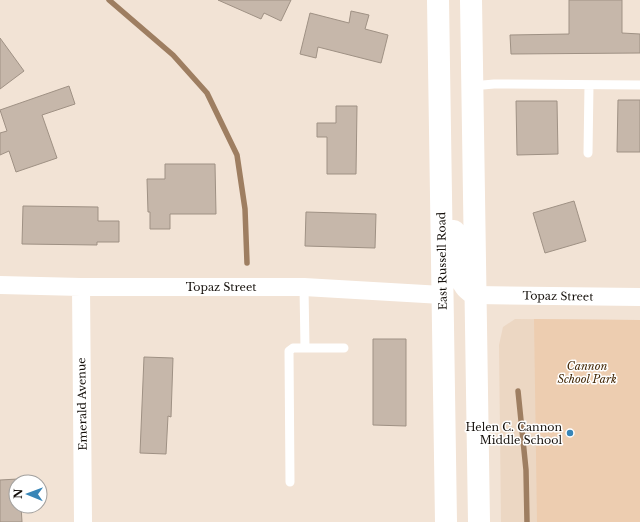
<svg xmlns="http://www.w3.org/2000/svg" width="640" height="522" viewBox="0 0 640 522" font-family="'Libre Baskerville',serif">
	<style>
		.built { fill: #ecd7c3 }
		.green { fill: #edcdb0 }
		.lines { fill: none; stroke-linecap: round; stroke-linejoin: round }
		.stream { stroke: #9e7e61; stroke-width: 5.5 }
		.building { fill: #c6b7aa; stroke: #9f9184 }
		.lane { stroke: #fff; stroke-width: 9 }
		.street { stroke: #fff; stroke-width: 18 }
		.primary { stroke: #fff; stroke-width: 22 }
		.poi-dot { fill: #3785b7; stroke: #fff; stroke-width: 1.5 }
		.labels { text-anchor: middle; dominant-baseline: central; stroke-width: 3; stroke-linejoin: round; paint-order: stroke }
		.street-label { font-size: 11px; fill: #17120d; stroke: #fff }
		.park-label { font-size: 11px; font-style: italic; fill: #452907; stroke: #fff }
		.poi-label { font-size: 11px; fill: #17120d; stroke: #fff; text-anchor: end }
	</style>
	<rect width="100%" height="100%" fill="#f2e3d5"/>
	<path class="built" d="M 515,319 L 640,320 L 640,522 L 501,522 L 499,345 L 503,327 Z"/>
	<path class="green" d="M 534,319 L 640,320 L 640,522 L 537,522 Z"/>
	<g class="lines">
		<path class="stream" d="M 109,0 L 173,55 L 207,93 L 237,155 L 245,209 L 247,263
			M 518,391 L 526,470 L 527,522"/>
	</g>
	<path class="building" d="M 218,0 L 291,0 L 281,21 L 264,13 L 261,19 Z
		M 569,0 L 622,0 L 622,33 L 640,34 L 640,53 L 511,54 L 510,35 L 569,34 Z
		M 351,11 L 369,15 L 365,29 L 388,35 L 381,63 L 318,47 L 316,58 L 300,54 L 310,13 L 349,23 Z
		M 0,38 L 24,71 L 0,89 Z
		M 69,86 L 75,104 L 42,115 L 57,158 L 16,172 L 9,151 L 0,155 L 0,133 L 7,131 L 0,110 Z
		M 618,100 L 640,100 L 640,152 L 617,152 Z
		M 516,101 L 557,101 L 558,154 L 517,155 Z
		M 336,106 L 357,106 L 356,174 L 327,174 L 327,137 L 317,137 L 317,123 L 336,123 Z
		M 165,164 L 215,164 L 216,214 L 170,214 L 170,229 L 150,229 L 150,212 L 148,212 L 147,179 L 165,179 Z
		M 574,201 L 586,241 L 545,253 L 533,213 Z
		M 23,206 L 98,207 L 98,221 L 119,221 L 119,242 L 97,242 L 97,245 L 22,244 Z
		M 306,212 L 376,214 L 375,248 L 305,246 Z
		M 373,339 L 406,339 L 406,426 L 373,425 Z
		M 144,357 L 173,358 L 171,417 L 168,416 L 166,454 L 140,453 Z
		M 18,479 L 18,482 L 16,482 L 16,506 L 21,506 L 22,522 L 0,522 L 0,480 Z"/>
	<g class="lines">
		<path class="lane" d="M 472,86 L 494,84 L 640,85
			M 588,153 L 589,85
			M 304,287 L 305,348
			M 290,482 L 289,351 L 293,348 L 344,348"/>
		<path class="street" d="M 0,285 L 81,287 L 304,287 L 442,295
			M 81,287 L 83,522
			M 475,295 L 640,297"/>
		<path class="primary" d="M 438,0 L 446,522
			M 471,0 L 479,522
			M 454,231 C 455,244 457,276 465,286 C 467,289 471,292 474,294"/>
	</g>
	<circle class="poi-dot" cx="570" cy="433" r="4"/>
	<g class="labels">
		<g class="street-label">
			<text transform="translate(442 261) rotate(-91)">East Russell Road</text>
			<text x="221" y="287">Topaz Street</text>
			<text transform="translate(558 296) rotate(1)">Topaz Street</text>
			<text transform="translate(82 404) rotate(-91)">Emerald Avenue</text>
		</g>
		<g class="park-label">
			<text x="587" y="366">Cannon<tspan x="587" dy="13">School Park</tspan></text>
		</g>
		<g class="poi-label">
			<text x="562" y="427">Helen C. Cannon<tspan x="562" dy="13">Middle School</tspan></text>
		</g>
	</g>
	<g transform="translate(28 494) rotate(271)"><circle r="19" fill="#ffffff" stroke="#a2a09e"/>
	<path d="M0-3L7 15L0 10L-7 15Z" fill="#3785b7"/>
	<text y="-6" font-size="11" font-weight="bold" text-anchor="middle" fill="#17120d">N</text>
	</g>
</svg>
